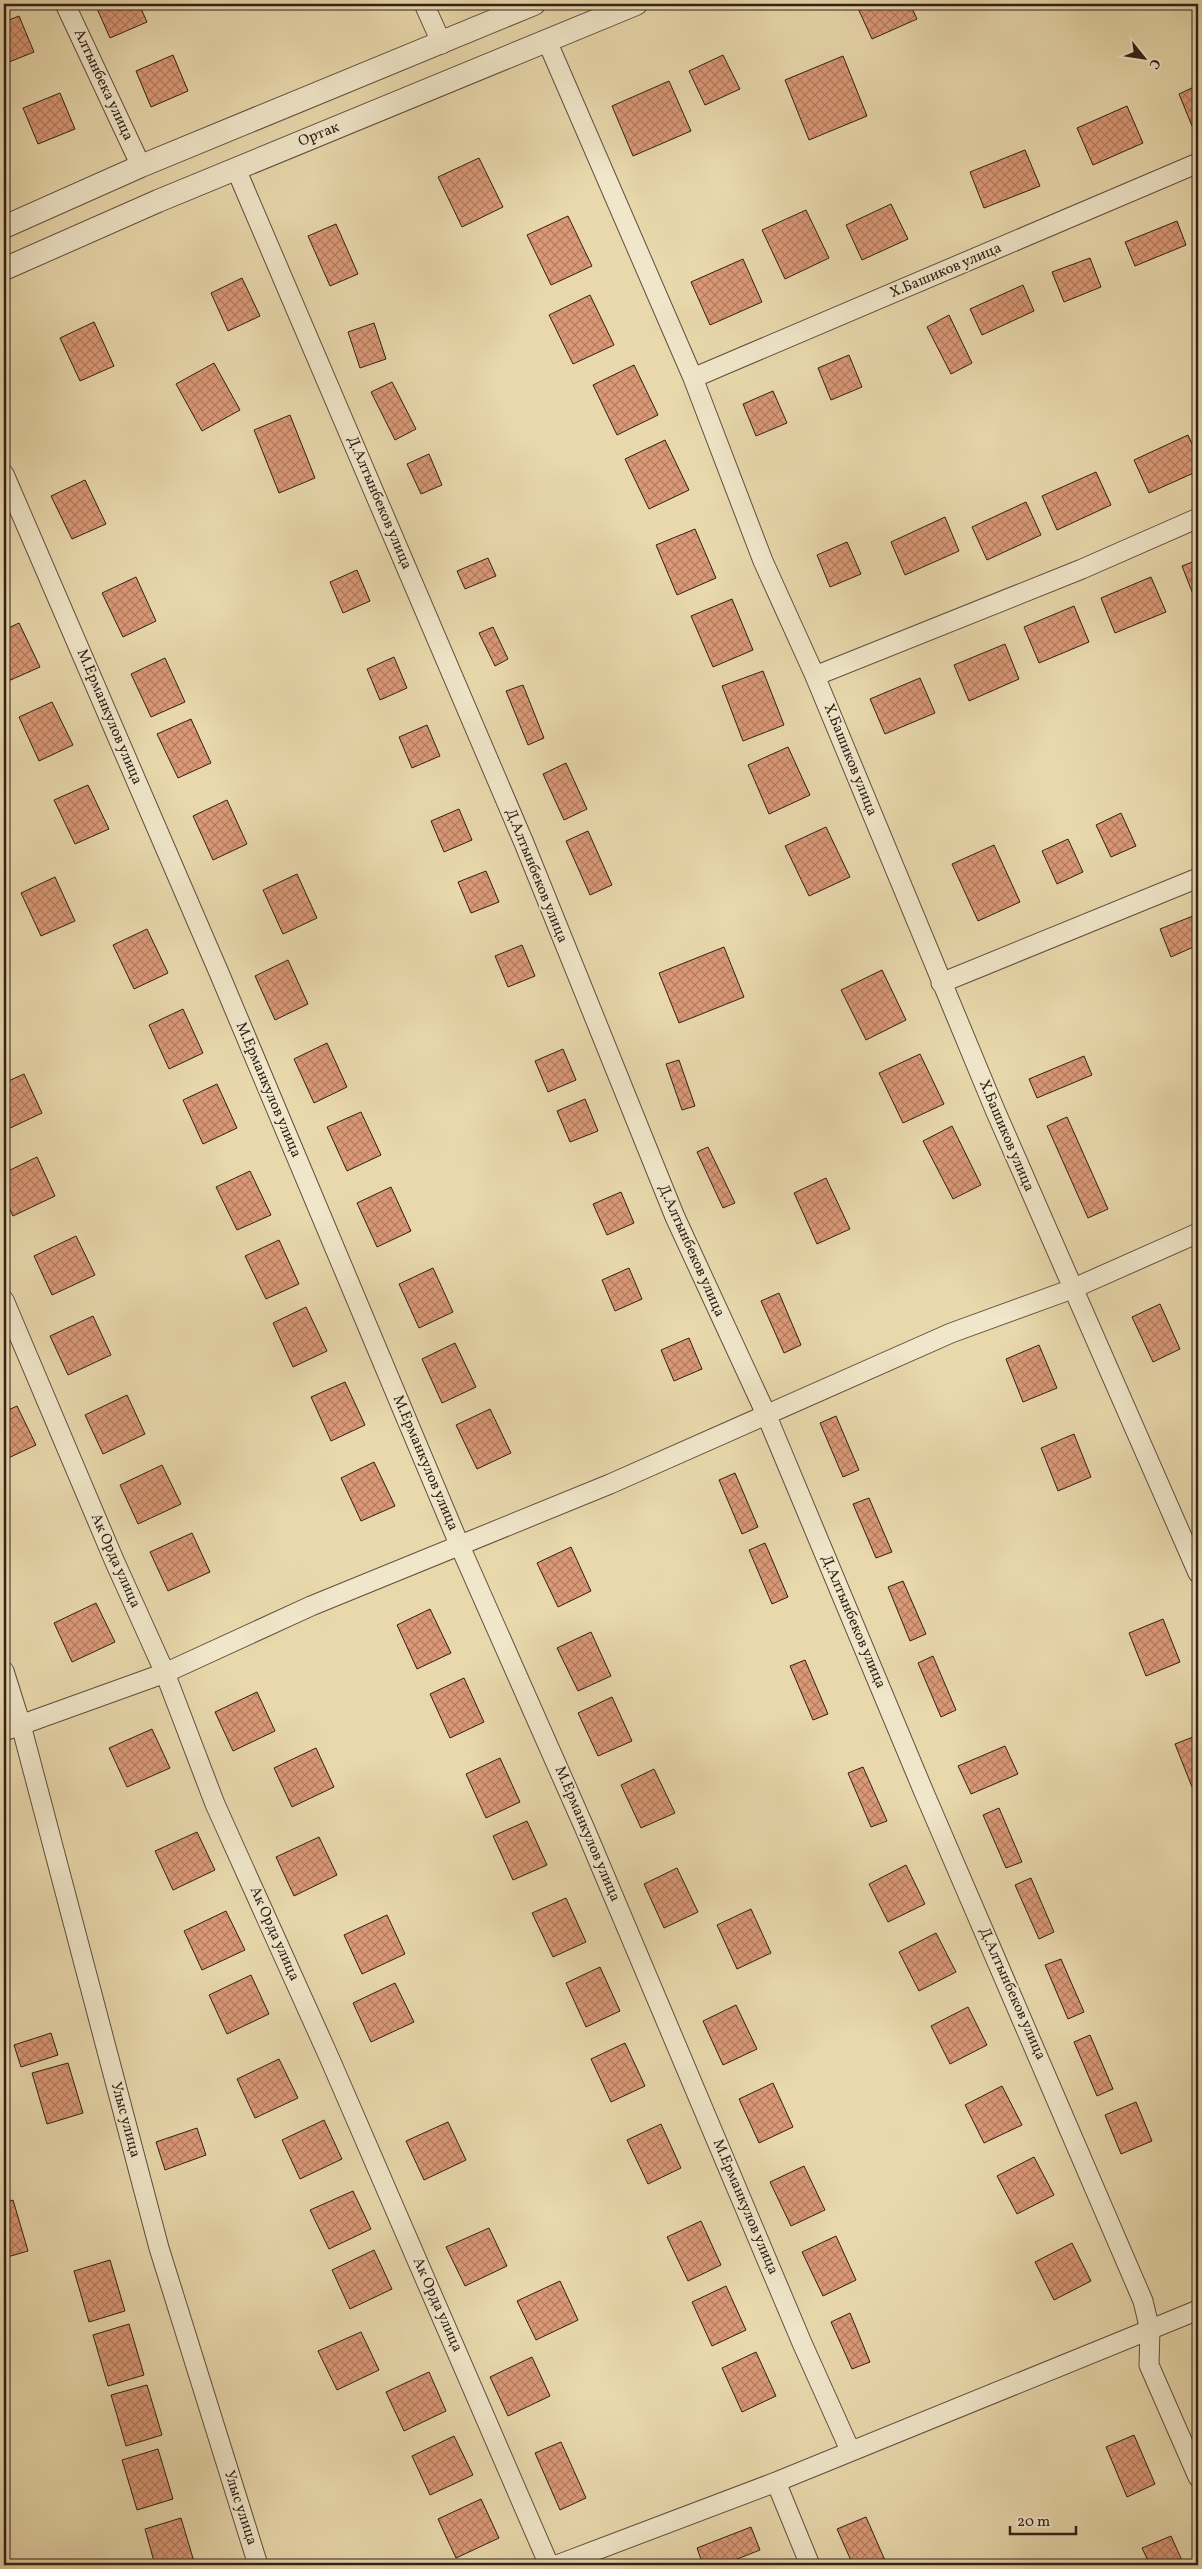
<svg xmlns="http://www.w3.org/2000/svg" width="1202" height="2569" viewBox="0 0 1202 2569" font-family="Vollkorn,serif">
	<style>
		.building { fill: url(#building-cross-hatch); stroke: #322018 }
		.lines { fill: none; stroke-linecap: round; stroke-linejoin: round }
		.minor-casing { stroke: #604e3d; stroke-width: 21 }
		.tertiary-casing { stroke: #604e3d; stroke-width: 24 }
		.minor { stroke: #f0e6c9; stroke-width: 19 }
		.tertiary { stroke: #f0e6c9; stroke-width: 22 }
		.labels { text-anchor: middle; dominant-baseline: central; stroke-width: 4; stroke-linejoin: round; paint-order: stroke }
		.street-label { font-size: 15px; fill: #322018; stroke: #f0e6c9 }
	</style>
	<defs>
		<pattern id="building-cross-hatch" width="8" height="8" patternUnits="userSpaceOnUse" patternTransform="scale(1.25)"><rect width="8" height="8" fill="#db9977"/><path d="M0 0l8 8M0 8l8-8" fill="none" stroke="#b27c61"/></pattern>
	</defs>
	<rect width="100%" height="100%" fill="#e8d8ac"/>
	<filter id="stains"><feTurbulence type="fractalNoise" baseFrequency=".004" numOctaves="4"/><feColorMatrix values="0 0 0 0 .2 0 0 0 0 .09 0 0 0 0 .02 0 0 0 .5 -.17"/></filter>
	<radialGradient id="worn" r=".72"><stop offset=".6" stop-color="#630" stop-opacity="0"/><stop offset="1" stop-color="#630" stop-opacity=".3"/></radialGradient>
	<path class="building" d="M 95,4 L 139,4 L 147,22 L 110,38 Z
		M 856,4 L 910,4 L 917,19 L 872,39 Z
		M 19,16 L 34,52 L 4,64 L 4,22 Z
		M 173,55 L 188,91 L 151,107 L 136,71 Z
		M 723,55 L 740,89 L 705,105 L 689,71 Z
		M 843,56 L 867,116 L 809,140 L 785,80 Z
		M 669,81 L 691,131 L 633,156 L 612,106 Z
		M 1198,85 L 1198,123 L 1192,126 L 1179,94 Z
		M 60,93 L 75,129 L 38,144 L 23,108 Z
		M 1127,106 L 1143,143 L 1093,165 L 1077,128 Z
		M 1025,150 L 1040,186 L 984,208 L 970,172 Z
		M 479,158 L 503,207 L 462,227 L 438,177 Z
		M 891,204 L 908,239 L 862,260 L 846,225 Z
		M 806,210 L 829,258 L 785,279 L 762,230 Z
		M 568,216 L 592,266 L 551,285 L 527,235 Z
		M 1177,221 L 1186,245 L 1135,266 L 1125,242 Z
		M 336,224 L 358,274 L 330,286 L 308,236 Z
		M 1090,258 L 1101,287 L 1064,302 L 1052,272 Z
		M 743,259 L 762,302 L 710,325 L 691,282 Z
		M 242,278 L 260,316 L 228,331 L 211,293 Z
		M 1023,285 L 1034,311 L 982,335 L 970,309 Z
		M 590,295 L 614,345 L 573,364 L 549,315 Z
		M 949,315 L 972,363 L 951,374 L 927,327 Z
		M 94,322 L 114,366 L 80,381 L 60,338 Z
		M 374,323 L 386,359 L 360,368 L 348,332 Z
		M 849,355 L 862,387 L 831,400 L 818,368 Z
		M 214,363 L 240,410 L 202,431 L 176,384 Z
		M 634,365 L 658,415 L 617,435 L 593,385 Z
		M 392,382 L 416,429 L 395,440 L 371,392 Z
		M 773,391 L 787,423 L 756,436 L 743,404 Z
		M 290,415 L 315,478 L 279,493 L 254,430 Z
		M 1188,435 L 1198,457 L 1198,471 L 1149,493 L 1134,460 Z
		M 665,440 L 689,490 L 649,509 L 625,459 Z
		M 429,454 L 442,485 L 421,494 L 407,464 Z
		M 1096,472 L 1111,505 L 1057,530 L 1042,496 Z
		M 85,480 L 106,524 L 72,539 L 51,496 Z
		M 1026,502 L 1041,535 L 987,560 L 972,527 Z
		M 945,517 L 959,551 L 905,575 L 891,542 Z
		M 695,529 L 716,578 L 677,595 L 656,545 Z
		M 847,542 L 861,574 L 830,587 L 817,555 Z
		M 488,558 L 496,576 L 465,589 L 457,571 Z
		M 1198,560 L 1198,601 L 1196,602 L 1182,566 Z
		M 357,570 L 370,601 L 343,613 L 330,582 Z
		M 136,577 L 156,621 L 123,637 L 102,593 Z
		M 1151,577 L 1166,612 L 1115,633 L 1101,598 Z
		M 732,599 L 753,650 L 713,667 L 691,616 Z
		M 1074,606 L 1089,642 L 1039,663 L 1024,627 Z
		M 19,623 L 40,667 L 6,682 L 4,678 L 4,630 Z
		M 493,627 L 508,659 L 495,666 L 479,633 Z
		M 1005,644 L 1019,679 L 969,701 L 954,665 Z
		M 394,657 L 407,688 L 380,700 L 367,669 Z
		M 165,658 L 185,702 L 151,717 L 131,674 Z
		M 763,671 L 784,725 L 743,741 L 722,686 Z
		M 920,678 L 935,713 L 885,734 L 870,699 Z
		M 523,685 L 544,738 L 528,745 L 506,691 Z
		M 52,702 L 73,745 L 39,761 L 19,717 Z
		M 191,719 L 211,763 L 178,778 L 157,734 Z
		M 427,725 L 440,756 L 412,768 L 399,737 Z
		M 788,747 L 810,795 L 769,814 L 748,765 Z
		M 566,763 L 587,809 L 564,820 L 543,774 Z
		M 88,785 L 109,829 L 75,844 L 54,800 Z
		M 227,800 L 247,844 L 213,860 L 193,816 Z
		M 459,809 L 472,840 L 444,852 L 431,821 Z
		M 1121,813 L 1136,846 L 1111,857 L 1096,825 Z
		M 826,827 L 850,877 L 809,896 L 785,846 Z
		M 588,831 L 612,885 L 590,895 L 566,841 Z
		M 1068,839 L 1083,872 L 1057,884 L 1042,851 Z
		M 994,845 L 1020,902 L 978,921 L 952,864 Z
		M 486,871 L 499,902 L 471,913 L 458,882 Z
		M 297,874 L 317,918 L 283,934 L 263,890 Z
		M 55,877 L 75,921 L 41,936 L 21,893 Z
		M 1198,914 L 1198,945 L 1171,957 L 1160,929 Z
		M 147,929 L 168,973 L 134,989 L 113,945 Z
		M 522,945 L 535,976 L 508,987 L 495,956 Z
		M 724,947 L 744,997 L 679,1023 L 659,973 Z
		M 288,960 L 308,1004 L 275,1020 L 255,976 Z
		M 882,970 L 906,1020 L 866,1040 L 841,990 Z
		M 183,1009 L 203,1053 L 169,1069 L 149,1025 Z
		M 327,1043 L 347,1087 L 314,1103 L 294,1059 Z
		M 563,1049 L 576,1080 L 548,1092 L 535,1061 Z
		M 920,1054 L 944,1104 L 903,1123 L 879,1073 Z
		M 1084,1056 L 1092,1075 L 1037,1098 L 1029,1079 Z
		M 679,1060 L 695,1106 L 682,1110 L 666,1064 Z
		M 24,1074 L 42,1113 L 4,1131 L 4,1083 Z
		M 217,1084 L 237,1128 L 203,1144 L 183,1100 Z
		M 585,1099 L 598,1131 L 570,1142 L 557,1111 Z
		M 361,1112 L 381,1155 L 347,1171 L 327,1127 Z
		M 1067,1117 L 1108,1209 L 1088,1218 L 1047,1126 Z
		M 952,1126 L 981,1185 L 953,1199 L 923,1141 Z
		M 708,1147 L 735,1203 L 723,1208 L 697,1152 Z
		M 37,1157 L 55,1196 L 13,1216 L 4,1197 L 4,1173 Z
		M 250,1171 L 271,1215 L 237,1230 L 216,1187 Z
		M 826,1178 L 850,1229 L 817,1244 L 794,1193 Z
		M 391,1187 L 411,1231 L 377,1247 L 357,1203 Z
		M 621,1192 L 634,1223 L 607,1235 L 593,1204 Z
		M 76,1236 L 95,1275 L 52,1295 L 34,1256 Z
		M 279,1240 L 299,1284 L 266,1299 L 245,1256 Z
		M 433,1268 L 453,1312 L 419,1328 L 399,1284 Z
		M 629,1268 L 642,1299 L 615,1311 L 602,1280 Z
		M 779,1293 L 801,1345 L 784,1353 L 761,1301 Z
		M 1160,1304 L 1180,1349 L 1153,1362 L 1132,1317 Z
		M 306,1307 L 327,1351 L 293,1367 L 273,1323 Z
		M 93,1316 L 111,1355 L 68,1375 L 50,1336 Z
		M 689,1338 L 702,1369 L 674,1381 L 661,1350 Z
		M 455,1343 L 476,1387 L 442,1403 L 422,1359 Z
		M 1039,1345 L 1057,1388 L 1023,1402 L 1006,1359 Z
		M 345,1382 L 365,1425 L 331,1441 L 311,1397 Z
		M 127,1395 L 145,1434 L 103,1454 L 85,1415 Z
		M 17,1406 L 36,1445 L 4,1460 L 4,1412 Z
		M 490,1409 L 511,1453 L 477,1469 L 456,1425 Z
		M 836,1416 L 859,1470 L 843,1477 L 820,1423 Z
		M 1074,1434 L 1091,1477 L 1058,1491 L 1041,1448 Z
		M 374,1462 L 395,1506 L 361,1521 L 341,1478 Z
		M 162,1465 L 181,1504 L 138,1524 L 120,1485 Z
		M 735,1473 L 758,1527 L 742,1534 L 719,1480 Z
		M 869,1498 L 892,1552 L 876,1558 L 853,1504 Z
		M 192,1533 L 210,1572 L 168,1591 L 150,1552 Z
		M 765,1543 L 788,1597 L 772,1604 L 749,1550 Z
		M 571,1547 L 591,1591 L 558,1607 L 537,1563 Z
		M 903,1581 L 926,1634 L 910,1641 L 888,1587 Z
		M 96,1603 L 115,1642 L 72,1662 L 54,1623 Z
		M 430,1609 L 451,1653 L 417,1669 L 397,1625 Z
		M 1163,1619 L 1180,1662 L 1146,1676 L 1129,1633 Z
		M 591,1632 L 611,1676 L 578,1691 L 557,1648 Z
		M 933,1656 L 956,1710 L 941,1717 L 918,1663 Z
		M 805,1660 L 828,1714 L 813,1720 L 790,1666 Z
		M 464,1678 L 484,1722 L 450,1738 L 430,1694 Z
		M 257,1692 L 275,1731 L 233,1751 L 215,1712 Z
		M 612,1697 L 632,1741 L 598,1756 L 578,1713 Z
		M 152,1729 L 170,1768 L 127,1787 L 109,1748 Z
		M 1198,1735 L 1198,1785 L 1192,1787 L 1175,1744 Z
		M 1005,1746 L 1018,1774 L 971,1794 L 958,1766 Z
		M 316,1748 L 334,1787 L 292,1807 L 274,1768 Z
		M 500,1758 L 520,1802 L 486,1818 L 466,1774 Z
		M 863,1767 L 887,1821 L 871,1827 L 848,1773 Z
		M 654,1769 L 675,1813 L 641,1828 L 621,1785 Z
		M 999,1808 L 1022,1862 L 1006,1868 L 983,1815 Z
		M 527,1821 L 547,1865 L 513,1880 L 493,1836 Z
		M 197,1832 L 215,1870 L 173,1890 L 155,1851 Z
		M 319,1837 L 337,1875 L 294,1896 L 276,1857 Z
		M 906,1865 L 925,1904 L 888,1922 L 869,1884 Z
		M 677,1868 L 698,1912 L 664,1928 L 644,1884 Z
		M 1031,1878 L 1054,1932 L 1039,1939 L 1015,1885 Z
		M 566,1898 L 586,1942 L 553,1957 L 532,1913 Z
		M 751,1909 L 771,1953 L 737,1969 L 717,1925 Z
		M 226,1911 L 245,1950 L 202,1970 L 184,1931 Z
		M 387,1915 L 405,1954 L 362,1974 L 344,1935 Z
		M 936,1933 L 956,1972 L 919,1991 L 899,1952 Z
		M 1061,1959 L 1084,2012 L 1068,2019 L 1045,1965 Z
		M 600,1967 L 620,2011 L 586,2027 L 566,1983 Z
		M 251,1975 L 269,2014 L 227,2034 L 209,1995 Z
		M 395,1983 L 414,2022 L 371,2042 L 353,2003 Z
		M 736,2005 L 757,2049 L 723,2065 L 703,2021 Z
		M 968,2007 L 987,2045 L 950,2064 L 931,2026 Z
		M 51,2033 L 58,2055 L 21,2067 L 14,2045 Z
		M 1090,2035 L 1113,2089 L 1097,2096 L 1074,2042 Z
		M 625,2043 L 645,2086 L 611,2102 L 591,2059 Z
		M 279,2059 L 298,2098 L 255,2118 L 237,2079 Z
		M 68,2063 L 83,2113 L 47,2124 L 32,2073 Z
		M 773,2083 L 793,2127 L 759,2143 L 739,2099 Z
		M 1002,2086 L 1022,2125 L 984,2143 L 965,2105 Z
		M 1136,2102 L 1152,2141 L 1121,2154 L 1105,2115 Z
		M 324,2120 L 342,2159 L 300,2179 L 282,2140 Z
		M 448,2122 L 466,2160 L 424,2180 L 406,2141 Z
		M 661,2124 L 681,2168 L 648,2184 L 627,2140 Z
		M 197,2128 L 206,2155 L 165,2170 L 156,2142 Z
		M 1034,2157 L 1054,2195 L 1017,2214 L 997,2176 Z
		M 804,2166 L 825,2210 L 791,2226 L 770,2182 Z
		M 353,2191 L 371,2229 L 329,2249 L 310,2210 Z
		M 13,2200 L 28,2251 L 4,2258 L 4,2203 Z
		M 701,2221 L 721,2265 L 688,2281 L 667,2237 Z
		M 489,2228 L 507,2266 L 465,2286 L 446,2247 Z
		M 836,2236 L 856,2280 L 823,2296 L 802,2252 Z
		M 1072,2243 L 1091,2281 L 1054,2300 L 1035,2262 Z
		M 374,2250 L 392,2289 L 350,2309 L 332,2270 Z
		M 110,2260 L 125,2311 L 89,2322 L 74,2271 Z
		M 560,2281 L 578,2320 L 536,2340 L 517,2301 Z
		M 726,2286 L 746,2330 L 712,2346 L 692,2302 Z
		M 850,2313 L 870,2362 L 852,2369 L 831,2322 Z
		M 129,2324 L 144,2375 L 108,2386 L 93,2335 Z
		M 361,2332 L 379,2370 L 337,2390 L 318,2351 Z
		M 756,2352 L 776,2396 L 742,2412 L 722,2368 Z
		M 532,2357 L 550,2396 L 508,2416 L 490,2377 Z
		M 429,2372 L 446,2411 L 404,2431 L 386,2392 Z
		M 147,2385 L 162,2435 L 126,2446 L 111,2395 Z
		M 1134,2435 L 1155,2484 L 1127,2497 L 1106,2447 Z
		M 454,2436 L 473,2475 L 430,2495 L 412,2456 Z
		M 561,2442 L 586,2498 L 560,2510 L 535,2453 Z
		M 158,2449 L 173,2499 L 137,2510 L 122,2460 Z
		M 481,2499 L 499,2538 L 456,2558 L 438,2519 Z
		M 866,2517 L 887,2565 L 853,2565 L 837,2529 Z
		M 181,2518 L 195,2565 L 155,2565 L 145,2529 Z
		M 751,2527 L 760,2550 L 722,2565 L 703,2565 L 697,2548 Z
		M 1171,2536 L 1184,2565 L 1150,2565 L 1142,2548 Z"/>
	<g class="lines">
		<defs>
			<path id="minor" d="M 65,4 L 141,166
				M 424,4 L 442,44
				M 547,41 L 693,378 L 763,561 L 815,676 L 995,1110 L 1198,1573
				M 236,169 L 524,843 L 675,1217 L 766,1414 L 923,1790 L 1143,2301 L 1150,2330 L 1149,2365 L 1198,2477
				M 693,378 L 1198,163
				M 4,474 L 220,975 L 459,1544 L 585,1829 L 802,2343 L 850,2450
				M 815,676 L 1082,569 L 1198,518
				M 941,983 L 1198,878
				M 4,1300 L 114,1560 L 165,1673 L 215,1804 L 329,2057 L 549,2565
				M 4,1671 L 21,1725 L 159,2248 L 258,2565
				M 4,1731 L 165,1673 L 311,1606 L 610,1484 L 951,1333 L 1072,1289 L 1198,1233
				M 776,2482 L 810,2565
				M 557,2565 L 776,2482 L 1198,2310"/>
			<path id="tertiary" d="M 4,227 L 141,166 L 534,4
				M 4,269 L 158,201 L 636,4"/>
		</defs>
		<use href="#minor" class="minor-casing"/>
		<use href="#tertiary" class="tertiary-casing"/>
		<use href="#minor" class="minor"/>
		<use href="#tertiary" class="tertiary"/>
	</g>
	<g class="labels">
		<g class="street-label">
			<text transform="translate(103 85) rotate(65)">Алтынбека улица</text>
			<text transform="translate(319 135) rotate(-22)">Ортак</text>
			<text transform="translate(946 271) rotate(-23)">Х.Башиков улица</text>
			<text transform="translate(379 503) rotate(67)">Д.Алтынбеков улица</text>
			<text transform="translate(109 717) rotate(67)">М.Ерманкулов улица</text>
			<text transform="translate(850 760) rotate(68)">Х.Башиков улица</text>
			<text transform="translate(536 876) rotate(68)">Д.Алтынбеков улица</text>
			<text transform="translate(268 1090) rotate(67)">М.Ерманкулов улица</text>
			<text transform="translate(1006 1136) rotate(67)">Х.Башиков улица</text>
			<text transform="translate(691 1251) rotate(66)">Д.Алтынбеков улица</text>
			<text transform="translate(425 1463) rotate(67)">М.Ерманкулов улица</text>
			<text transform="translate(115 1561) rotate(66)">Ак Орда улица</text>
			<text transform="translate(853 1622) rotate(67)">Д.Алтынбеков улица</text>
			<text transform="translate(587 1834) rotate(67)">М.Ерманкулов улица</text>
			<text transform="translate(274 1934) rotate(66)">Ак Орда улица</text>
			<text transform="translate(1012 1994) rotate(66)">Д.Алтынбеков улица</text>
			<text transform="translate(125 2120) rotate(75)">Улыс улица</text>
			<text transform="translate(745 2207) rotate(67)">М.Ерманкулов улица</text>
			<text transform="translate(437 2305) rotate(66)">Ак Орда улица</text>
			<text transform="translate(240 2508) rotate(72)">Улыс улица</text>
		</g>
	</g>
	<rect width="1202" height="2569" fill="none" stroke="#e8d8ac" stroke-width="20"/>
	<rect x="5" y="5" width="1192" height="2559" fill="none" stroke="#322018" stroke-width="2.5"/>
	<rect x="10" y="10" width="1182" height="2549" fill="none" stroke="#322018"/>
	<g transform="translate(1144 58) rotate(120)" stroke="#f0e6c9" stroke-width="4" paint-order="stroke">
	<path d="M0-4L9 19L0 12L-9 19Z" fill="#322018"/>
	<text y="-8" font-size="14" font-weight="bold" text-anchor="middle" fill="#322018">С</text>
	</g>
	<path d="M1010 2526v8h66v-8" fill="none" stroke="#322018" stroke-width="2.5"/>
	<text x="1017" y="2526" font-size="15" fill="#322018" stroke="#f0e6c9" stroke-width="4" paint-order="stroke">20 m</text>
	<rect width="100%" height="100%" filter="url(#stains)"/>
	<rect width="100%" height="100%" fill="url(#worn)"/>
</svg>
